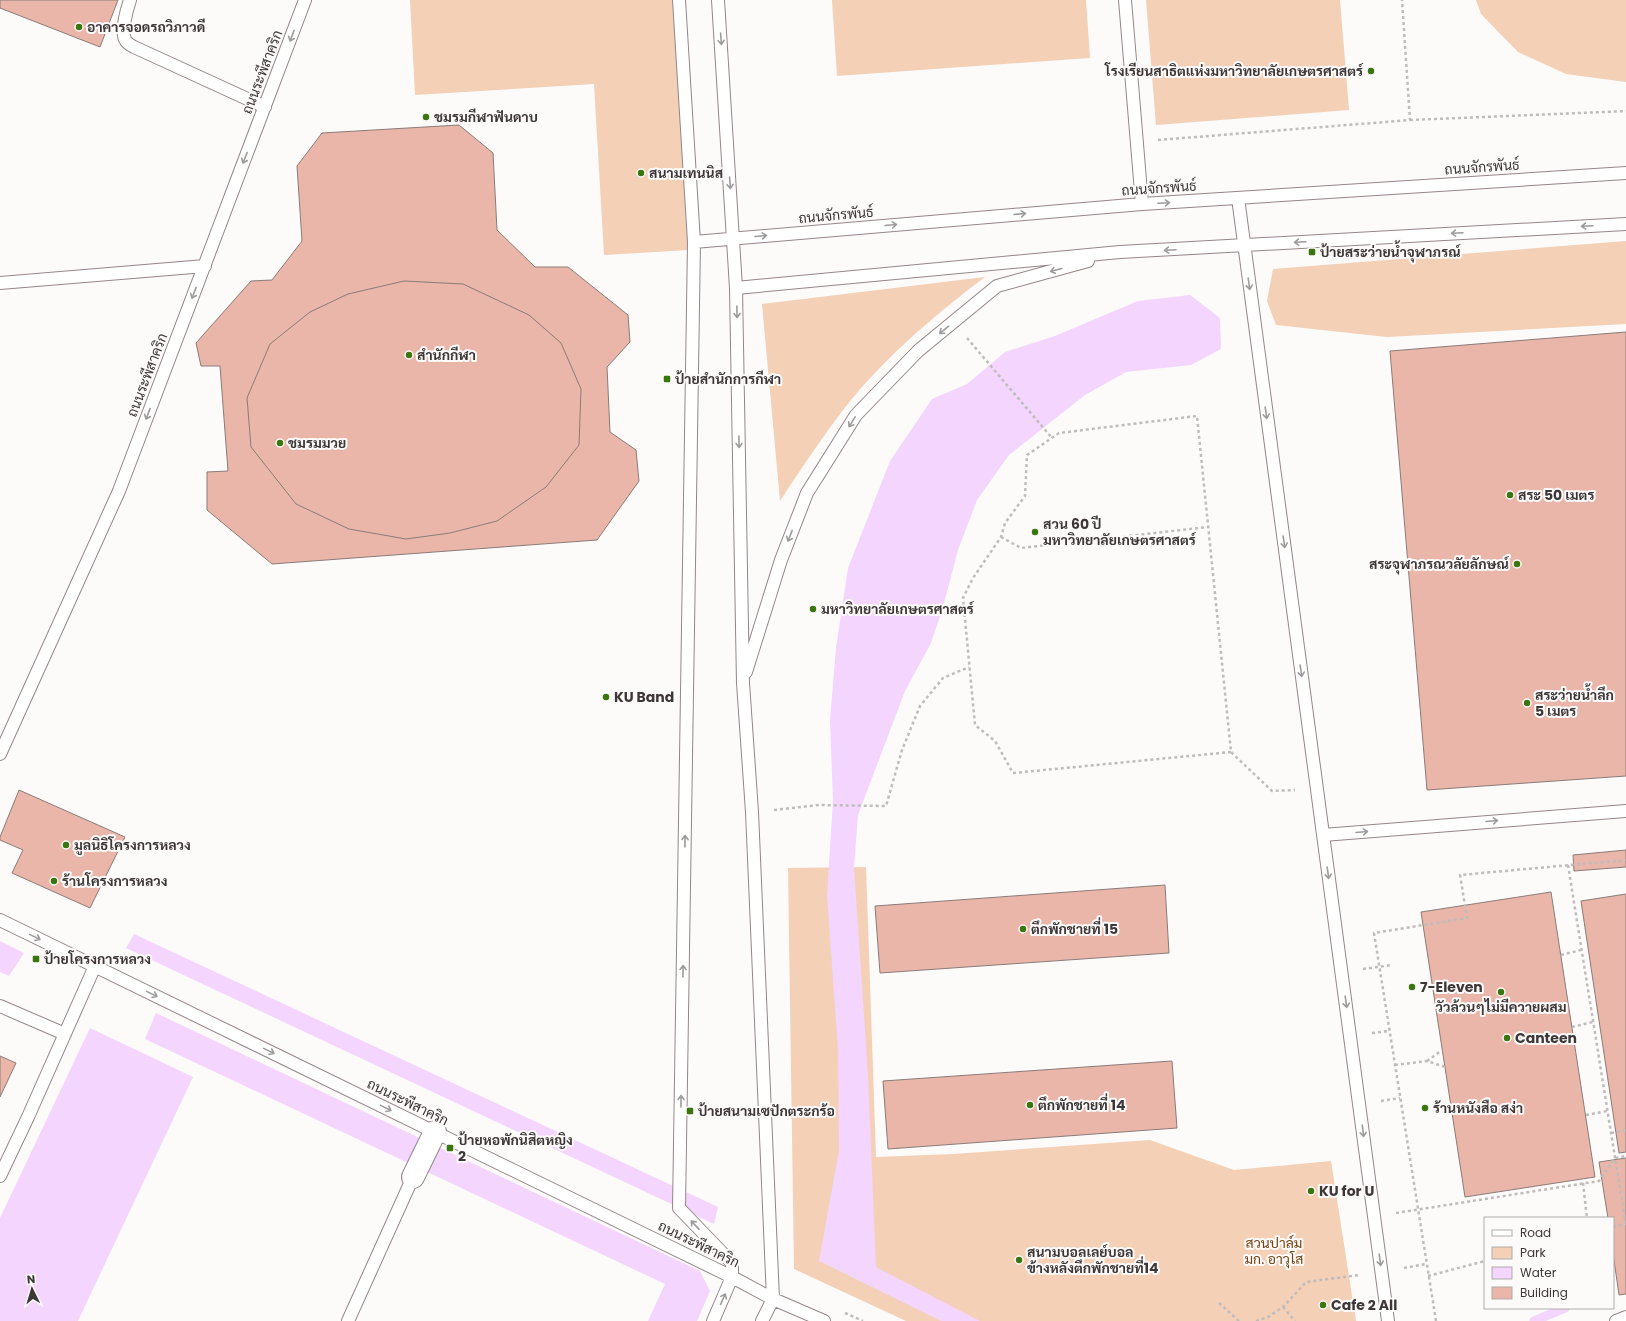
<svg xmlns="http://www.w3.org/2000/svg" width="1626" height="1321" viewBox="0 0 1626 1321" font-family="Poppins,Sarabun,sans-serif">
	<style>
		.green { fill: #f3d0b6 }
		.water { fill: #f3d5fd }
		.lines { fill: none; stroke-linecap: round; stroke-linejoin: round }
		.stream { stroke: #f3d5fd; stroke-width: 9 }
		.building { fill: #e9b6a9; stroke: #8a7c78 }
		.service-casing { stroke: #958688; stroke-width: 14 }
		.minor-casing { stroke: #958688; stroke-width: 24 }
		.path { stroke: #c0bcbc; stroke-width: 2.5; stroke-dasharray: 3 3; stroke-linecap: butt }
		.service { stroke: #fff; stroke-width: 12 }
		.minor { stroke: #fff; stroke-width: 22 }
		.oneway { stroke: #9e9b9c }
		.poi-dot { fill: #3a760f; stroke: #fdfafa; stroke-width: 1.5 }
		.labels { text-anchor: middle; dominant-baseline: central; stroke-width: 4; stroke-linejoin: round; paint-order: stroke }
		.poi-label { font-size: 14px; font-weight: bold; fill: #3d3738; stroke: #fdfafa; text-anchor: start }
		.street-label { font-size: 14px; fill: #3d3738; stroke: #fdfafa }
		.park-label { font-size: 14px; fill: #774412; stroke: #fdfafa }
	</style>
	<rect width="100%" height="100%" fill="#fdfafa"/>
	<path class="green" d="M 410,0 L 673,0 L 689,250 L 604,255 L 594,84 L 415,95 Z
		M 832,0 L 1086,0 L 1090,58 L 837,76 Z
		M 1146,0 L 1340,0 L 1349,110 L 1156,125 Z
		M 1476,0 L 1626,0 L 1626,82 L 1566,74 L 1518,52 L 1481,14 Z
		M 1626,241 L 1626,324 L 1387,337 L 1276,325 L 1267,301 L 1273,269 Z
		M 985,277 C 931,318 878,363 837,418 C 817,445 798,473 780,501 L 762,304 Z
		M 866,867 L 876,1157 L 953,1154 L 1150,1140 L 1234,1170 L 1331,1161 L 1356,1321 L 906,1321 L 794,1269 L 788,868 Z"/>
	<path class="water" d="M 1190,295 L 1220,318 L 1221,349 L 1191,365 L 1126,372 L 1085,395 L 1009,455 L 977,500 L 958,550 L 943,607 L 931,643 L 905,691 L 858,815 L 854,867 L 868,1074 L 876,1267 L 980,1321 L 941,1321 L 819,1261 L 839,1150 L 838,1051 L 827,895 L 833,801 L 830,720 L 836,648 L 848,568 L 890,461 L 932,399 L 967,384 L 1005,352 L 1055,336 L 1138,301 Z
		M 134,934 L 718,1207 L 714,1224 L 126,948 Z
		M 0,941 L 24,953 L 9,976 L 0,972 Z
		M 156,1013 L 700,1271 L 710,1291 L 697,1321 L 648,1321 L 665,1284 L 145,1039 Z
		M 90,1028 L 193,1077 L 78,1321 L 0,1321 L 0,1218 Z"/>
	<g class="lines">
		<path class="stream" d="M 1534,1321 L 1565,1308"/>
	</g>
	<path class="building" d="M 0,0 L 118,0 L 100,47 L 0,8 Z
		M 459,125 L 493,153 L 497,230 L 535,267 L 568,267 L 628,315 L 630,342 L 607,367 L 610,432 L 636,450 L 639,481 L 597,540 L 272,564 L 207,510 L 207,472 L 228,471 L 220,366 L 201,366 L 196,343 L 251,281 L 272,280 L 302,241 L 297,166 L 322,133 Z
		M 404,281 L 463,284 L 529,315 L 561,343 L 581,389 L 579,445 L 546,487 L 497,521 L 450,533 L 406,539 L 349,529 L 296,504 L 251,447 L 247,398 L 270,344 L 310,312 L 348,294 Z
		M 1626,332 L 1626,776 L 1427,790 L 1390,351 Z
		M 19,790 L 125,837 L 90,908 L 12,873 L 23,850 L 0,840 L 0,837 Z
		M 1626,850 L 1626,867 L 1574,871 L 1573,855 Z
		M 1165,885 L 1169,953 L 880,973 L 875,906 Z
		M 1551,892 L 1595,1177 L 1465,1197 L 1421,912 Z
		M 1626,894 L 1626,1152 L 1619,1153 L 1581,901 Z
		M 0,1056 L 16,1063 L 0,1097 Z
		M 1172,1061 L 1177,1128 L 888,1149 L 883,1081 Z
		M 1626,1158 L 1626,1294 L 1619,1295 L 1613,1253 L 1613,1218 L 1608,1218 L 1599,1162 Z"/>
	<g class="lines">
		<defs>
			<path id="service" d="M 130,0 C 127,9 120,33 126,41 C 128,44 132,46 134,47 L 265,107
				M 679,0 L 694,242 L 679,1208 L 732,1263 L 732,1277 L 713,1321
				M 718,0 L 736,288 L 743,683 L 752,812 L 773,1299 L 762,1321
				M 1125,0 L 1142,204
				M 1238,198 L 1388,1321
				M 694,242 L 1142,204 L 1626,173
				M 0,283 L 205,266
				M 736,288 L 1120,252 L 1626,224
				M 746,672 L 781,560 L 807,493 L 856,415 L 918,351 L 997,286 L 1088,261
				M 0,754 L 119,491 L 305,0
				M 1323,835 L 1626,811
				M 0,920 L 732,1277 L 773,1299 L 824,1321
				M 0,1006 L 65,1034
				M 0,1176 L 28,1117 L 95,966
				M 348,1321 L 413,1177
				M 1616,1321 L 1626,1317"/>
			<path id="minor" d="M 413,1177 L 435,1132"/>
		</defs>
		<use href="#service" class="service-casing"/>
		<use href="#minor" class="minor-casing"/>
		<path class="path" d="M 1410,120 L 1626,111
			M 1158,140 L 1410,120 L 1402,0
			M 967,338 L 1052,438
			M 1001,537 L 1021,548 L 1208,527
			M 1231,752 L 1013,773 L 995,741 L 975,725 L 963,598 L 973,578 L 1001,537 L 1005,523 L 1025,496 L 1027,455 L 1059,433 L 1197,416 L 1231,752 L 1272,791 L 1295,790
			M 774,810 L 819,805 L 886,806 L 902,750 L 920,706 L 943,678 L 969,667
			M 1568,865 L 1626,1226
			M 1561,955 L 1581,950
			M 1363,969 L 1392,965
			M 1572,1027 L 1593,1022
			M 1372,1033 L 1389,1031
			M 1427,1061 L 1442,1050
			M 1395,1065 L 1427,1061 L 1445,1067
			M 1381,1101 L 1400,1098
			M 1586,1115 L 1607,1111
			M 1611,1133 L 1626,1130
			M 1583,1183 L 1587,1218
			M 1396,1213 L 1599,1181 L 1615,1158 L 1626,1156
			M 1613,1227 L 1626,1224
			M 1404,1268 L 1426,1264
			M 1428,1276 L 1485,1261
			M 1219,1303 L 1239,1321
			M 1283,1307 L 1295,1321
			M 845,1313 L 863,1321
			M 1256,1321 L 1268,1317 L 1283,1307 L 1306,1282 L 1359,1275
			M 1436,1321 L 1374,933 L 1467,918 L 1460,875 L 1626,860"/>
		<use href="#service" class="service"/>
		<use href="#minor" class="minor"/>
	</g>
	<defs><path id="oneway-shaft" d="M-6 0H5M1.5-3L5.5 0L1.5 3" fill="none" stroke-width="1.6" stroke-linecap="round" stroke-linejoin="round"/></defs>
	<g class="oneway">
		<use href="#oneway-shaft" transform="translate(292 36) rotate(111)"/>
		<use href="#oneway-shaft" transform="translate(721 39) rotate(86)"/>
		<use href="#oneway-shaft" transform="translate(245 158) rotate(111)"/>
		<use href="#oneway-shaft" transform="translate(730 183) rotate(86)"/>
		<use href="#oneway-shaft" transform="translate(1164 203) rotate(-3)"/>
		<use href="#oneway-shaft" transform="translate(1020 214) rotate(-5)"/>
		<use href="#oneway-shaft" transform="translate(891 225) rotate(-5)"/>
		<use href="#oneway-shaft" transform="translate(1587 226) rotate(177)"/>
		<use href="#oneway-shaft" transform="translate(1457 233) rotate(177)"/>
		<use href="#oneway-shaft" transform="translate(761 236) rotate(-5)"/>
		<use href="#oneway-shaft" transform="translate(1300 242) rotate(177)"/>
		<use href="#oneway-shaft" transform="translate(1170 250) rotate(177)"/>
		<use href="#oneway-shaft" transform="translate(1056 270) rotate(165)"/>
		<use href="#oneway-shaft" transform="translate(1249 284) rotate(82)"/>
		<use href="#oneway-shaft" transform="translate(194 293) rotate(111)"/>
		<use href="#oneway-shaft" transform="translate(737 312) rotate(89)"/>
		<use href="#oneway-shaft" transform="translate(944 330) rotate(141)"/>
		<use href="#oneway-shaft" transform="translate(1266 413) rotate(82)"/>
		<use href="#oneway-shaft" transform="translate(148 414) rotate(111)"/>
		<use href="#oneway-shaft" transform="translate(852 422) rotate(122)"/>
		<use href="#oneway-shaft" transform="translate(739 442) rotate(89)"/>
		<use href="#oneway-shaft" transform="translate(790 536) rotate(111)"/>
		<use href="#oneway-shaft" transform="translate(1284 542) rotate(82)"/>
		<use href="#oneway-shaft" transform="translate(1301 671) rotate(82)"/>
		<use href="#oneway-shaft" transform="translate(1492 821) rotate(-5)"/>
		<use href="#oneway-shaft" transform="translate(1362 832) rotate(-5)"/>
		<use href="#oneway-shaft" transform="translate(685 841) rotate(-89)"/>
		<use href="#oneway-shaft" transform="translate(1328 873) rotate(82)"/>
		<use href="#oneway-shaft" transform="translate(35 937) rotate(26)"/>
		<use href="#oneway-shaft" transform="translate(683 971) rotate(-89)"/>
		<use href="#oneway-shaft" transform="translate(152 994) rotate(26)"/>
		<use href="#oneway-shaft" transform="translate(1346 1002) rotate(82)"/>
		<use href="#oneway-shaft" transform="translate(269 1051) rotate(26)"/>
		<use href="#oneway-shaft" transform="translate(681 1101) rotate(-89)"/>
		<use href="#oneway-shaft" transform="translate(386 1108) rotate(26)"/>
		<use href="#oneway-shaft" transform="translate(1363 1131) rotate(83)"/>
		<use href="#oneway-shaft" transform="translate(695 1225) rotate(-133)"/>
		<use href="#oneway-shaft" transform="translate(1380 1260) rotate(82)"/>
		<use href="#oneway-shaft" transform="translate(723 1299) rotate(-66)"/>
	</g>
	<g class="poi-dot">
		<circle cx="79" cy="27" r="4"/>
		<circle cx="1371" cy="71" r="4"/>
		<circle cx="426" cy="117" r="4"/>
		<circle cx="641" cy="173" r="4"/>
		<rect x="1308" y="248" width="8" height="8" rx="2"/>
		<circle cx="409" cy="355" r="4"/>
		<rect x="663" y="375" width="8" height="8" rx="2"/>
		<circle cx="280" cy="443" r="4"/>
		<circle cx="1510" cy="495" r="4"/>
		<circle cx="1035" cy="532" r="4"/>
		<circle cx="1517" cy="564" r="4"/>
		<circle cx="813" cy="609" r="4"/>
		<circle cx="606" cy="697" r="4"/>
		<circle cx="1527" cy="703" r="4"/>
		<circle cx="66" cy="845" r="4"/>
		<circle cx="54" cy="881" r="4"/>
		<circle cx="1023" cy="929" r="4"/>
		<rect x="32" y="955" width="8" height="8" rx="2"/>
		<circle cx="1412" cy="987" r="4"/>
		<circle cx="1501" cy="992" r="4"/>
		<circle cx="1507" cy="1038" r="4"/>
		<circle cx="1030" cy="1105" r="4"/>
		<circle cx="1425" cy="1108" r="4"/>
		<rect x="686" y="1107" width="8" height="8" rx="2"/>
		<rect x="446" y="1144" width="8" height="8" rx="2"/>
		<circle cx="1311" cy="1191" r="4"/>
		<circle cx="1019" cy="1260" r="4"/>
		<circle cx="1323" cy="1305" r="4"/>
	</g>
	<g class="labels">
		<g class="poi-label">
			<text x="87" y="27">อาคารจอดรถวิภาวดี</text>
			<text x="1363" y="71" text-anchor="end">โรงเรียนสาธิตแห่งมหาวิทยาลัยเกษตรศาสตร์</text>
			<text x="434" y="117">ชมรมกีฬาฟันดาบ</text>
			<text x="649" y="173">สนามเทนนิส</text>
			<text x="1320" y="252">ป้ายสระว่ายน้ำจุฬาภรณ์</text>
			<text x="417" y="355">สำนักกีฬา</text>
			<text x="675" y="379">ป้ายสำนักการกีฬา</text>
			<text x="288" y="443">ชมรมมวย</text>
			<text x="1518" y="495">สระ 50 เมตร</text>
			<text x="1043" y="524">สวน 60 ปี<tspan x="1043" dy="16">มหาวิทยาลัยเกษตรศาสตร์</tspan></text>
			<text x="1509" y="564" text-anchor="end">สระจุฬาภรณวลัยลักษณ์</text>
			<text x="821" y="609">มหาวิทยาลัยเกษตรศาสตร์</text>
			<text x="1535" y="695">สระว่ายน้ำลึก<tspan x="1535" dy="16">5 เมตร</tspan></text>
			<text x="614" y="697">KU Band</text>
			<text x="74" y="845">มูลนิธิโครงการหลวง</text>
			<text x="62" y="881">ร้านโครงการหลวง</text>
			<text x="1031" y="929">ตึกพักชายที่ 15</text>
			<text x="44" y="959">ป้ายโครงการหลวง</text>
			<text x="1420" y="987">7-Eleven</text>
			<text x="1501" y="1007" text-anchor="middle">วัวล้วนๆไม่มีควายผสม</text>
			<text x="1515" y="1038">Canteen</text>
			<text x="1038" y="1105">ตึกพักชายที่ 14</text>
			<text x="1433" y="1108">ร้านหนังสือ สง่า</text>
			<text x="698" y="1111">ป้ายสนามเซปักตระกร้อ</text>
			<text x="458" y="1140">ป้ายหอพักนิสิตหญิง<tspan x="458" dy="16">2</tspan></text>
			<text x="1319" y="1191">KU for U</text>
			<text x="1027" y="1252">สนามบอลเลย์บอล<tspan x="1027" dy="16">ข้างหลังตึกพักชายที่14</tspan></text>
			<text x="1331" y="1305">Cafe 2 All</text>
		</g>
		<g class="street-label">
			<text transform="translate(262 72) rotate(-69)">ถนนระพีสาคริก</text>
			<text transform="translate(1482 167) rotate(-4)">ถนนจักรพันธ์</text>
			<text transform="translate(1159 188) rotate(-4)">ถนนจักรพันธ์</text>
			<text transform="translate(836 215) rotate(-5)">ถนนจักรพันธ์</text>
			<text transform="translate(147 375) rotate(-69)">ถนนระพีสาคริก</text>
			<text transform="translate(408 1102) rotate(26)">ถนนระพีสาคริก</text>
			<text transform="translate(699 1244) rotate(26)">ถนนระพีสาคริก</text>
		</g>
		<g class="park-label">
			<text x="1274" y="1243">สวนปาล์ม<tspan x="1274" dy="16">มก. อาวุโส</tspan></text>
		</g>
	</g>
	<rect x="1484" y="1217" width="130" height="92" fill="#fdfafa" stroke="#b0acac"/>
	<rect x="1492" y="1230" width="20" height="6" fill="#ffffff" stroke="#b0acac"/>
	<text x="1520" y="1237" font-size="12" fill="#3d3738">Road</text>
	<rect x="1492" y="1247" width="20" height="12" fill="#f3d0b6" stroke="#b0acac"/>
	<text x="1520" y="1257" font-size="12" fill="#3d3738">Park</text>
	<rect x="1492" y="1267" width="20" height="12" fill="#f3d5fd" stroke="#b0acac"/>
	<text x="1520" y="1277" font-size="12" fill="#3d3738">Water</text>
	<rect x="1492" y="1287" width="20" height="12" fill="#e9b6a9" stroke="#b0acac"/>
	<text x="1520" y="1297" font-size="12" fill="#3d3738">Building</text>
	<g transform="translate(32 1289) rotate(355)" stroke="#fdfafa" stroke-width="3" paint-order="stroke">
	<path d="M0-3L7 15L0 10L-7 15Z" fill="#3d3738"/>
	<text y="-6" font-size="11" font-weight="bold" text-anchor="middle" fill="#3d3738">N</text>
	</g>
</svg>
